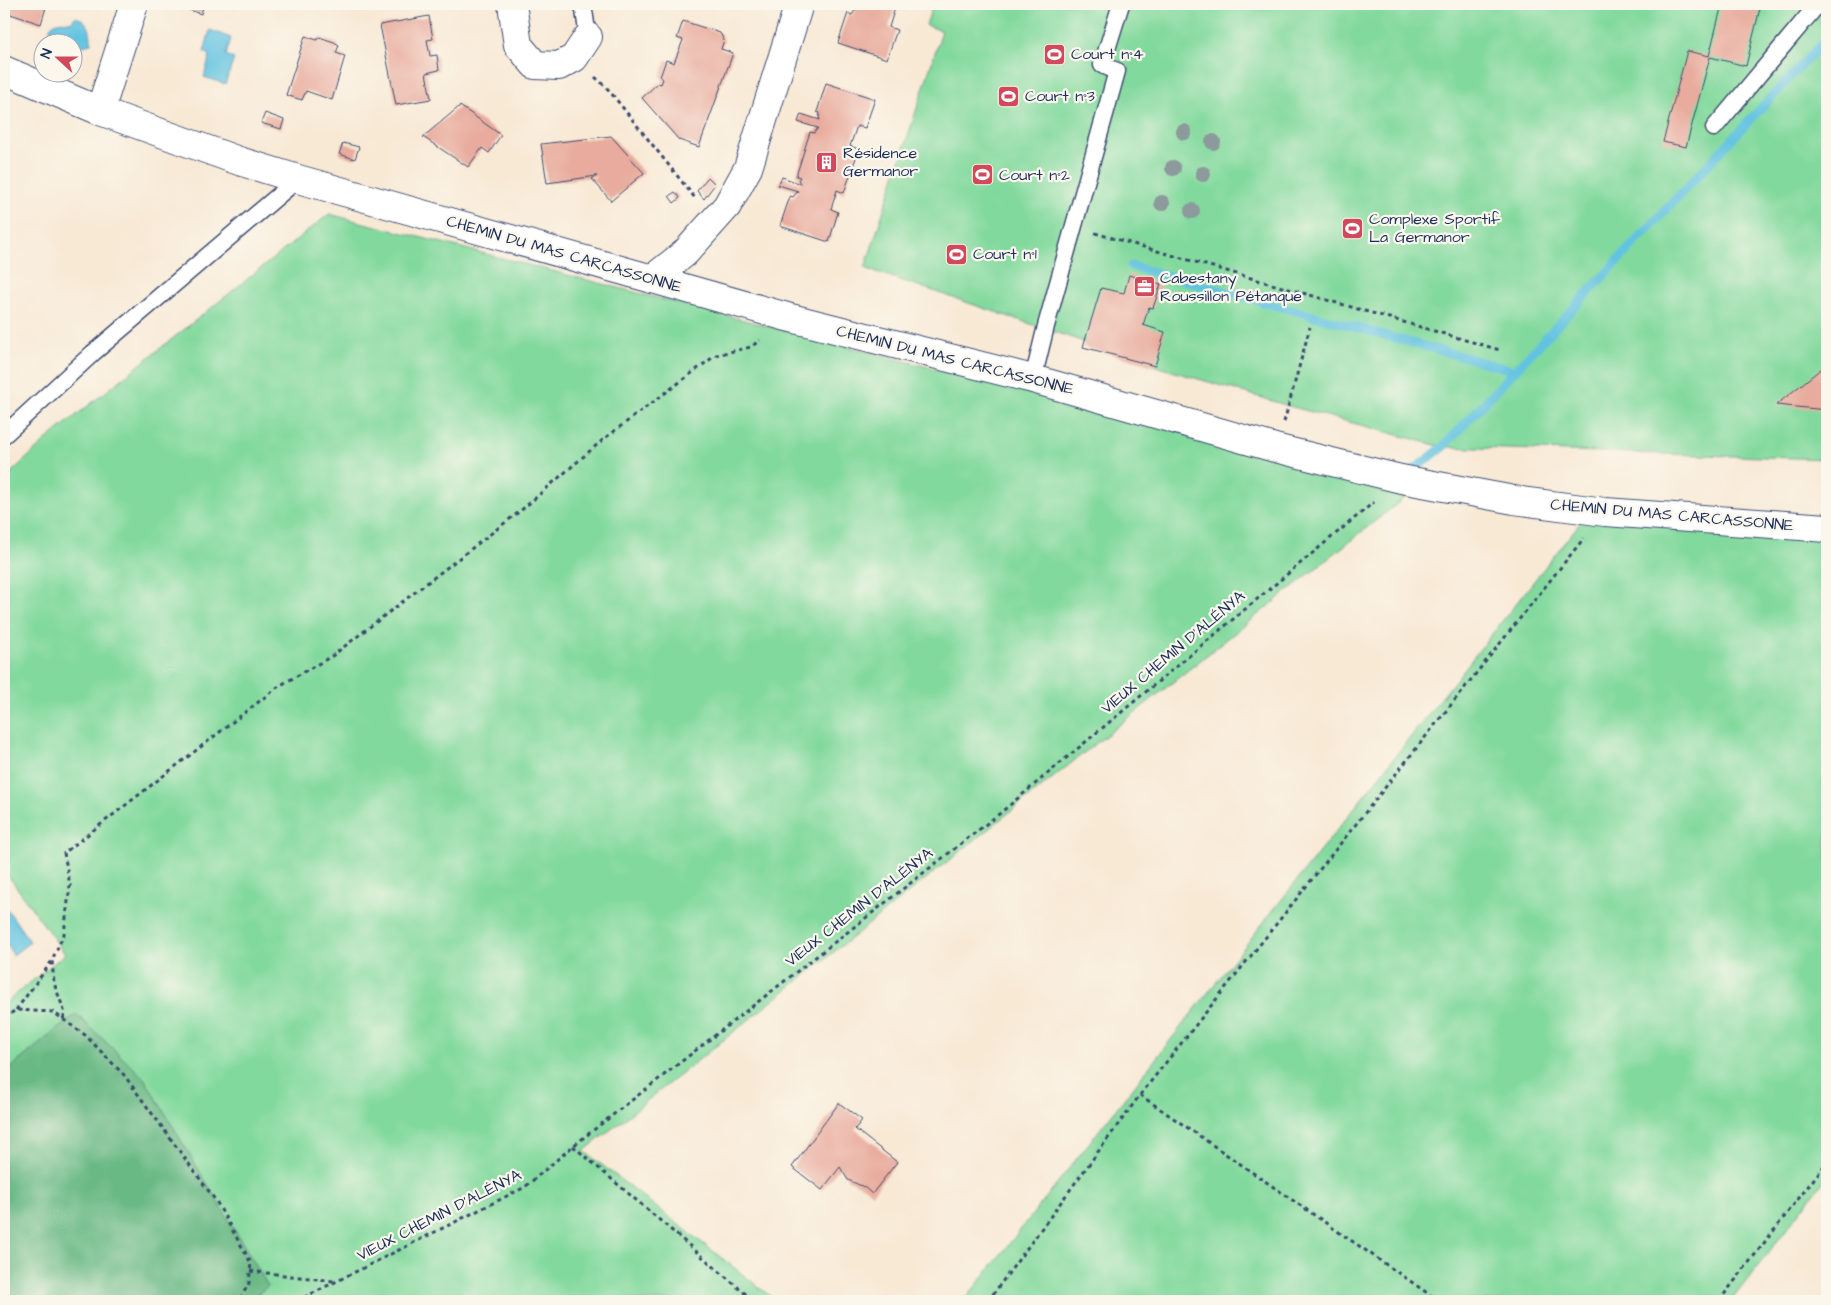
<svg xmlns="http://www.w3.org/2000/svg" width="1831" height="1305" viewBox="0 0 1831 1305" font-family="'Architects Daughter',sans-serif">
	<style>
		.green { fill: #82d99d; stroke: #4e847e }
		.forest { fill: #69b984; stroke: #427471 }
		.water { fill: #62c3e1; stroke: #3e79a0 }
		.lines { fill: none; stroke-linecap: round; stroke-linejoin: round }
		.stream { stroke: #62c3e1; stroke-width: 9 }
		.building { fill: #e8ab9d }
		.service-casing { stroke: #3c4b70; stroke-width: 19 }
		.minor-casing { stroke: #3c4b70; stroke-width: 30 }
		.path { stroke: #3c4b70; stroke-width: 3; stroke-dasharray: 4 4; stroke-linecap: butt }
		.service { stroke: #fff; stroke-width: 16 }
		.minor { stroke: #fff; stroke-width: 28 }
		.tree { fill: #8d9a9c }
		.labels { text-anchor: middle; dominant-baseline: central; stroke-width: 4.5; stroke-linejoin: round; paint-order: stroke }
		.poi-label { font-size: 16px; fill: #1b2f5e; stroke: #fbf7ec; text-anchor: start }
		.street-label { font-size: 16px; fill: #1b2f5e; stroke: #fbf7ec }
	</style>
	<rect width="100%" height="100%" fill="#fbf7ec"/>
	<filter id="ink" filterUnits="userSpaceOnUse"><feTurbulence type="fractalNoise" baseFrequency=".02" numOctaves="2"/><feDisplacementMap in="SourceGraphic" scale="10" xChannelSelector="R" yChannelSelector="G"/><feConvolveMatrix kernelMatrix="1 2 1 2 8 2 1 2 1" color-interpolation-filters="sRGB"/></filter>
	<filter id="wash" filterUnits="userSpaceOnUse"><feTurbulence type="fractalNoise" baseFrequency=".0096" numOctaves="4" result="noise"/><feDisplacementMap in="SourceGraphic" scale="20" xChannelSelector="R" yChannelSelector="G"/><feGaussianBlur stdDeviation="1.12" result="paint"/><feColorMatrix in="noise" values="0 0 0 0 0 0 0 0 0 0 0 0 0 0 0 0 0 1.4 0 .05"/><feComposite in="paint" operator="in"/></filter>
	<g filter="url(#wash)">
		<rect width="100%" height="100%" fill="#f8e9d5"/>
		<path class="green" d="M 933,4 L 1827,4 L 1827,459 L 1443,447 L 1289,406 L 1155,366 L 865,268 L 942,31 L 926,25 Z
			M 329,214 L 1413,491 L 584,1151 L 777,1301 L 248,1301 L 268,1286 L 144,1078 L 76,1014 L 4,1073 L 4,1004 L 65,954 L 4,870 L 4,479 L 54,433 Z
			M 1583,519 L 1827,529 L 1827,1177 L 1731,1301 L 964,1301 Z"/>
		<path class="forest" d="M 76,1014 L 144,1078 L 268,1286 L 248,1301 L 4,1301 L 4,1073 Z"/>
		<path class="water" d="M 75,17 C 89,20 91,30 91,43 C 85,47 79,46 73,45 L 72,42 L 63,42 L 51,35 L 50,27 C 57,20 61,21 71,22 Z
			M 210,30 L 231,38 L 226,55 L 234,59 L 225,84 L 204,77 L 210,55 L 204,52 Z
			M 8,910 L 30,942 L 13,955 C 0,934 3,933 8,910 Z"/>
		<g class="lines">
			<path class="stream" d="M 1131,266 L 1515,371
				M 1407,475 L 1443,447 L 1827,38"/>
		</g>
		<g id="blocks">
			<path class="building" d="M 4,4 L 47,4 L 41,24 L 4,12 Z
				M 173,4 L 204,4 L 201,14 Z
				M 364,4 L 388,4 L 388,5 L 365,10 Z
				M 840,4 L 905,4 L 903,10 L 895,8 L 889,27 L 897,30 L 887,59 L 838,43 L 848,13 L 852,15 L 856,9 Z
				M 1722,4 L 1761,4 L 1746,66 L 1710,57 L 1686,147 L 1663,142 L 1687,51 L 1709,56 Z
				M 429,16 L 433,39 L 427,40 L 430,56 L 437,55 L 439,70 L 426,73 L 431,99 L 396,105 L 380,25 Z
				M 683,21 L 720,33 L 724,40 L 721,49 L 733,53 L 699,147 L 679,140 L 642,98 L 658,83 L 661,84 L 663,79 L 660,77 L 666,60 L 674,63 L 683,40 L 677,38 Z
				M 305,36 L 317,40 L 319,37 L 334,42 L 339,45 L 336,53 L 345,56 L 332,100 L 306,91 L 302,100 L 286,95 Z
				M 826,83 L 875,99 L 865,128 L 857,126 L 850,146 L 859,149 L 844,193 L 837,190 L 831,209 L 838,212 L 829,242 L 780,226 L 790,196 L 793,197 L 798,191 L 778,185 L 782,177 L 801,184 L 798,180 L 800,177 L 796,176 L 810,132 L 814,133 L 818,128 L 798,122 L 801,114 L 820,120 L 819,117 L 820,113 L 817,112 Z
				M 460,106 L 501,135 L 489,153 L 482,148 L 468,167 L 423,137 Z
				M 265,113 L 284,120 L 281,129 L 261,123 Z
				M 611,136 L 644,173 L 611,201 L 592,179 L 597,176 L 547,183 L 541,144 Z
				M 343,143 L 359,147 L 355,159 L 339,154 Z
				M 708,177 L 715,184 L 704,199 L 697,191 Z
				M 675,192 L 680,198 L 674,203 L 669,196 Z
				M 1129,275 L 1161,284 L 1153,308 L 1149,307 L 1143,325 L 1165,332 L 1155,366 L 1083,347 L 1101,288 L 1124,293 Z
				M 1822,368 L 1827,369 L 1827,410 L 1776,405 Z
				M 839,1103 L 862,1120 L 855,1129 L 897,1162 L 872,1194 L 864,1187 L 848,1180 L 840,1167 L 822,1190 L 792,1167 Z"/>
		</g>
	</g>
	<g filter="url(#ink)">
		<use href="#blocks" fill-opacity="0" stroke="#3c4b70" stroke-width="1"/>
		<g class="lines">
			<defs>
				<path id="service" d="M 583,4 L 588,37
					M 1714,128 L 1818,4
					M 1033,379 L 1046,326 L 1117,71 L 1102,65 L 1121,4
					M 4,435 L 93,353 L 298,179"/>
				<path id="minor" d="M 512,4 L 518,45 L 535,65 L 559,66 L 574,58 L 588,37
					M 4,70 L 100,111 L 239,161 L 298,179 L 787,317 L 1033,379 L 1275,448 L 1401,479 L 1514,500 L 1605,512 L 1827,528
					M 100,111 L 134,4
					M 652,279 L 685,253 L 727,206 L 748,168 L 799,4"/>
			</defs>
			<use href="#service" class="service-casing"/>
			<use href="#minor" class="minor-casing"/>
			<path class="path" d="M 595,77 L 607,88 L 695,198
				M 1095,233 L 1500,350
				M 1284,422 L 1310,327
				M 16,1010 L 52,961
				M 4,1018 L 16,1010 L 53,1012 L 85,1035 L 124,1075 L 216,1201 L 251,1263 L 249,1283 L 239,1301
				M 63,1019 L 65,1013 L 54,983 L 52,960 L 64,934 L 70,885 L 64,853 L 279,686 L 332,656 L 519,512 L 605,438 L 716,355 L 751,347 L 760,340
				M 1140,1095 L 1439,1301
				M 573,1146 L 754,1301
				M 250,1271 L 334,1281
				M 297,1301 L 525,1187 L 573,1146 L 999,814 L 1374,502
				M 988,1301 L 1140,1095 L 1584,538
				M 1719,1301 L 1827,1162"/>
			<use href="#service" class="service"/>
			<use href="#minor" class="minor"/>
		</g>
		<g class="tree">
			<circle cx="1184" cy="132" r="8"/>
			<circle cx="1213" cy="142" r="8"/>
			<circle cx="1173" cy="168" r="8"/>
			<circle cx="1203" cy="174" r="8"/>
			<circle cx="1162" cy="203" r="8"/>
			<circle cx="1192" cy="211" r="8"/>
		</g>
	</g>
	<defs>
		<symbol id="stadium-square" viewBox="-11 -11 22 22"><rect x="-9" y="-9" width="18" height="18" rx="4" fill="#d1495b" stroke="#fbf7ec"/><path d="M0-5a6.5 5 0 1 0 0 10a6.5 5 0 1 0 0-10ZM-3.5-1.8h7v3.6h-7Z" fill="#fff"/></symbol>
		<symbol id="building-square" viewBox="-11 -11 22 22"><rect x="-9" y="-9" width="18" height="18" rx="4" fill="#d1495b" stroke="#fbf7ec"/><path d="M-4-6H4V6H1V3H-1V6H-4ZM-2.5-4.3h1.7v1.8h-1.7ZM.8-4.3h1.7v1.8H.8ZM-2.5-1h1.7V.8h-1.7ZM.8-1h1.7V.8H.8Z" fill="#fff"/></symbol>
		<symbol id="office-square" viewBox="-11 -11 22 22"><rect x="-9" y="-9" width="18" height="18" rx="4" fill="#d1495b" stroke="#fbf7ec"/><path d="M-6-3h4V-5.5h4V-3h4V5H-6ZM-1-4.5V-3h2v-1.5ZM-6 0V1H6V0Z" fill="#fff"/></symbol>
	</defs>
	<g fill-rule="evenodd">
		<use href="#stadium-square" x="1042" y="42" width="25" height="25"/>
		<use href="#stadium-square" x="996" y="84" width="25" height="25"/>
		<use href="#building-square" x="814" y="150" width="25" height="25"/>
		<use href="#stadium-square" x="970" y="162" width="25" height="25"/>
		<use href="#stadium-square" x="1340" y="216" width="25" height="25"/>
		<use href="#stadium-square" x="944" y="242" width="25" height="25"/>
		<use href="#office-square" x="1132" y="274" width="25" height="25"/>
	</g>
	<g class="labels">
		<g class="poi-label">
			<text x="1071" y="54">Court n°4</text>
			<text x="1025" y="96">Court n°3</text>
			<text x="843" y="153">Résidence<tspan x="843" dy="18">Germanor</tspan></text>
			<text x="999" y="175">Court n°2</text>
			<text x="1369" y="219">Complexe Sportif<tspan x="1369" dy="18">La Germanor</tspan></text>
			<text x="973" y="254">Court n°1</text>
			<text x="1160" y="278">Cabestany<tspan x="1160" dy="18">Roussillon Pétanque</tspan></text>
		</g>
		<g class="street-label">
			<text transform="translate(564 254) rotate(16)">CHEMIN DU MAS CARCASSONNE</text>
			<text transform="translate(955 360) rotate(14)">CHEMIN DU MAS CARCASSONNE</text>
			<text transform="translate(1672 515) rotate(5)">CHEMIN DU MAS CARCASSONNE</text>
			<text transform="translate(1173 652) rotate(-40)">VIEUX CHEMIN D’ALÉNYA</text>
			<text transform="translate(859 907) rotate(-38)">VIEUX CHEMIN D’ALÉNYA</text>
			<text transform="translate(439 1215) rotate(-27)">VIEUX CHEMIN D’ALÉNYA</text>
		</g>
	</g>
	<rect width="1831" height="1305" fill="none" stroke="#fbf7ec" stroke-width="20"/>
	<g transform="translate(58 58) rotate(291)"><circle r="24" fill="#fbf7ec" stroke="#a1a7b3"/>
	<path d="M0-4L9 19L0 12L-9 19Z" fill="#d1495b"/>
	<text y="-8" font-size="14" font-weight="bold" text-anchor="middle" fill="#1b2f5e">N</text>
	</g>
</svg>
